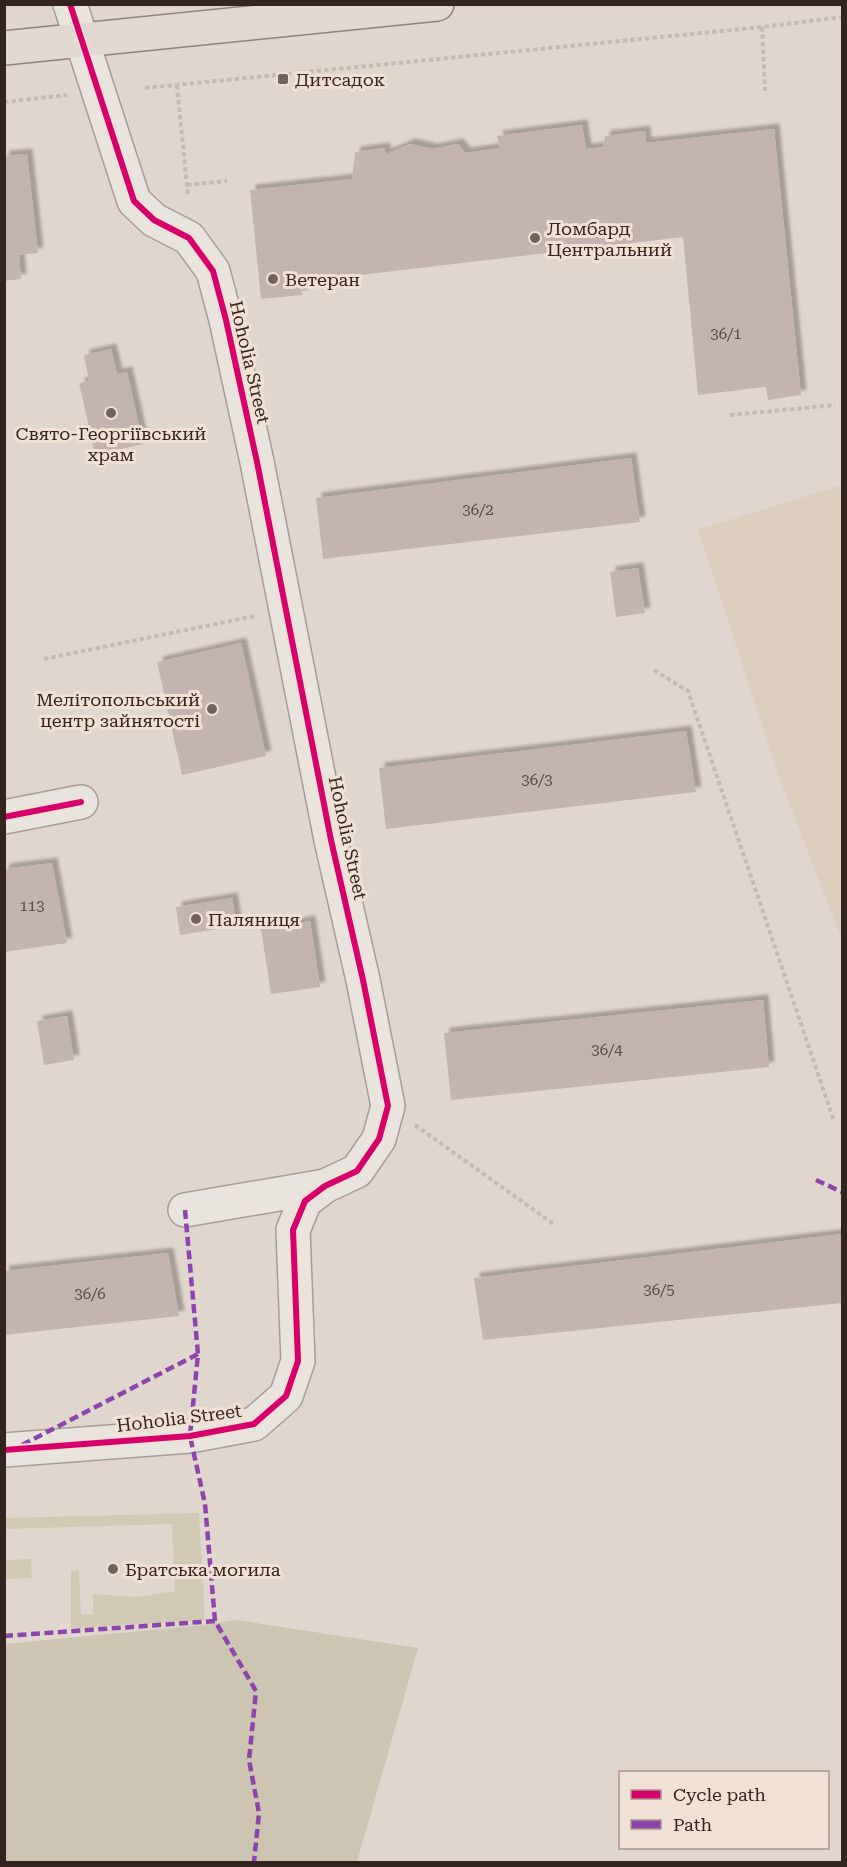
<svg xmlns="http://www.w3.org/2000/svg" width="847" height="1867" viewBox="0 0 847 1867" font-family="'Roboto Serif',serif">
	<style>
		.farmland { fill: #dccdbd }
		.green { fill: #d2c9b2 }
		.cemetery { fill: #cdc4b1 }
		.building { fill: #c4b4af; filter: url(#shadow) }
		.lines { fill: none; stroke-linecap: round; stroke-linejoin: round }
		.minor-casing { stroke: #a69c96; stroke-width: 36 }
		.major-casing { stroke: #8c827d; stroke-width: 36 }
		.path { stroke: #c2bab5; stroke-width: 4; stroke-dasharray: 4.5 3; stroke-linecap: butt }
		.minor { stroke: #eae4de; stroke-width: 33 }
		.major { stroke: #e1d8d1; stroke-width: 33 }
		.quiet { stroke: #8e44ad; stroke-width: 4.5; stroke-dasharray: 9 4.5; stroke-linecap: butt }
		.cycleway-casing { stroke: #f1e1d4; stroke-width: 10 }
		.cycleway { stroke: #d6006c; stroke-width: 6 }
		.poi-dot { fill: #71625d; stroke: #f1e1d4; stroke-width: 2 }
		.labels { text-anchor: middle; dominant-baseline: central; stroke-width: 6; stroke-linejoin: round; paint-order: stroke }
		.number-label { font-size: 15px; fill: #584844 }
		.poi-label { font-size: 18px; fill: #342420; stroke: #f1e1d4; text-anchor: start }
		.street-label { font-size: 18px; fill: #342420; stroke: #f1e1d4 }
	</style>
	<defs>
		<filter id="shadow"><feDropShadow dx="5.5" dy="-5.5" stdDeviation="1.5" flood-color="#0004"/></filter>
	</defs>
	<rect width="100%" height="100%" fill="#e1d6ce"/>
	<path class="farmland" d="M 842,485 L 842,940 L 781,782 L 698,530 Z"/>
	<path class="green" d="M 199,1513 L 205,1620 L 71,1628 L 71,1571 L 79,1570 L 81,1615 L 93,1614 L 93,1594 L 137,1597 L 175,1591 L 172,1524 L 5,1529 L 5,1518 Z
		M 31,1559 L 32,1578 L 5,1579 L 5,1560 Z"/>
	<path class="cemetery" d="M 236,1620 L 418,1648 L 357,1862 L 5,1862 L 5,1644 L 203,1625 Z"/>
	<path class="building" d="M 582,125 L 586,149 L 603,147 L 605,136 L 645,131 L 646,143 L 774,129 L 801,395 L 768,400 L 766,387 L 698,395 L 683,237 L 301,282 L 302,295 L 261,299 L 250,190 L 352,179 L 355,152 L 384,148 L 386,154 L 410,144 L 432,149 L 458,144 L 465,153 L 500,148 L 497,136 Z
		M 27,154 L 38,253 L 19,255 L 21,279 L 4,281 L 4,156 Z
		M 111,349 L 117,374 L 127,372 L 143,444 L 95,455 L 79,383 L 89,381 L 84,355 Z
		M 631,458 L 640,522 L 323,559 L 316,498 Z
		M 638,568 L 645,613 L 616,617 L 610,572 Z
		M 241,643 L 266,756 L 182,775 L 157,662 Z
		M 686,731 L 696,792 L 386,829 L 379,768 Z
		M 52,863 L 67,943 L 4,952 L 4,869 Z
		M 232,898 L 237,926 L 180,935 L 176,907 Z
		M 310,921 L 320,987 L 271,994 L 261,929 Z
		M 763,1000 L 769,1067 L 451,1100 L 444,1033 Z
		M 67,1016 L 74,1060 L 44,1065 L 37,1021 Z
		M 842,1234 L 842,1303 L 483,1340 L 474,1278 Z
		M 168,1253 L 179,1316 L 4,1335 L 4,1271 Z"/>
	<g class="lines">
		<defs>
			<path id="minor" d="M 4,817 L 81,802
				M 185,1210 L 325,1186
				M 4,1450 L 190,1436 L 254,1424 L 286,1396 L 298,1361 L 293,1230 L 305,1201 L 325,1186 L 357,1171 L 379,1139 L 388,1106 L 363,980 L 331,840 L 257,462 L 226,320 L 213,271 L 189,238 L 154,220 L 134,201 L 70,4"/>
			<path id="major" d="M 4,48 L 437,4"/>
		</defs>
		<use href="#minor" class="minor-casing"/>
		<use href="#major" class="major-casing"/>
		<path class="path" d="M 762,27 L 765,91
			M 177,85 L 188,197
			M 145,88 L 762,27 L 842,17
			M 4,102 L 67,95
			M 187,185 L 227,181
			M 730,415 L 835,405
			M 44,659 L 255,616
			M 654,670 L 688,691 L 834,1121
			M 415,1125 L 555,1225"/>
		<use href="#minor" class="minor"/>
		<use href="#major" class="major"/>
		<path class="quiet" d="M 816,1180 L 842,1192
			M 185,1210 L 198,1354 L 190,1436 L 205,1504 L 215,1621 L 256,1691 L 249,1760 L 259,1813 L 254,1862
			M 22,1445 L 198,1354
			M 4,1636 L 215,1621"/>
		<defs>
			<path id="cycleway" d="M 4,817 L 81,802
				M 4,1450 L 190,1436 L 254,1424 L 286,1396 L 298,1361 L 293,1230 L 305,1201 L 325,1186 L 357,1171 L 379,1139 L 388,1106 L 363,980 L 331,840 L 257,462 L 226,320 L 213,271 L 189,238 L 154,220 L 134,201 L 70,4"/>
		</defs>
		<use href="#cycleway" class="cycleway-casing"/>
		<use href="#cycleway" class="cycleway"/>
	</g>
	<g class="poi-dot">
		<rect x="277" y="73" width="12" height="12" rx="3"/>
		<circle cx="535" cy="238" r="6"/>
		<circle cx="273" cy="279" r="6"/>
		<circle cx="111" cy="413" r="6"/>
		<circle cx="212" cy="709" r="6"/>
		<circle cx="196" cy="919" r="6"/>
		<circle cx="113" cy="1569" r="6"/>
	</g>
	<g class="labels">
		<g class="number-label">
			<text x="726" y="334">36/1</text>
			<text x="478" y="510">36/2</text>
			<text x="537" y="780">36/3</text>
			<text x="32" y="906">113</text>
			<text x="607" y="1050">36/4</text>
			<text x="659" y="1290">36/5</text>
			<text x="90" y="1294">36/6</text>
		</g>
		<g class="poi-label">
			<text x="295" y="79">Дитсадок</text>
			<text x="547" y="228">Ломбард<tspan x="547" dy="21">Центральний</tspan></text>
			<text x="285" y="279">Ветеран</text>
			<text x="111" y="433" text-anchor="middle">Свято-Георгіївський<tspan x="111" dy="21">храм</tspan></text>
			<text x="200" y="699" text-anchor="end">Мелітопольський<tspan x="200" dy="21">центр зайнятості</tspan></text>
			<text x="208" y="919">Паляниця</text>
			<text x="125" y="1569">Братська могила</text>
		</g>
		<g class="street-label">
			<text transform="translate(250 362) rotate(77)">Hoholia Street</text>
			<text transform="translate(348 838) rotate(78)">Hoholia Street</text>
			<text transform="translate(179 1418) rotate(-7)">Hoholia Street</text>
		</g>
	</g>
	<rect width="847" height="1867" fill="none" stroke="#342420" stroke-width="12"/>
	<rect x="619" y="1771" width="210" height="78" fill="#f1e1d4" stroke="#a5958c" stroke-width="1.5"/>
	<rect x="631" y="1790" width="30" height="9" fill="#d6006c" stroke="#a5958c" stroke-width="1.5"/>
	<text x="673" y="1801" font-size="18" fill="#342420">Cycle path</text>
	<rect x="631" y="1820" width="30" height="9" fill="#8e44ad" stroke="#a5958c" stroke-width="1.5"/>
	<text x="673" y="1831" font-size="18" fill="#342420">Path</text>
</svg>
